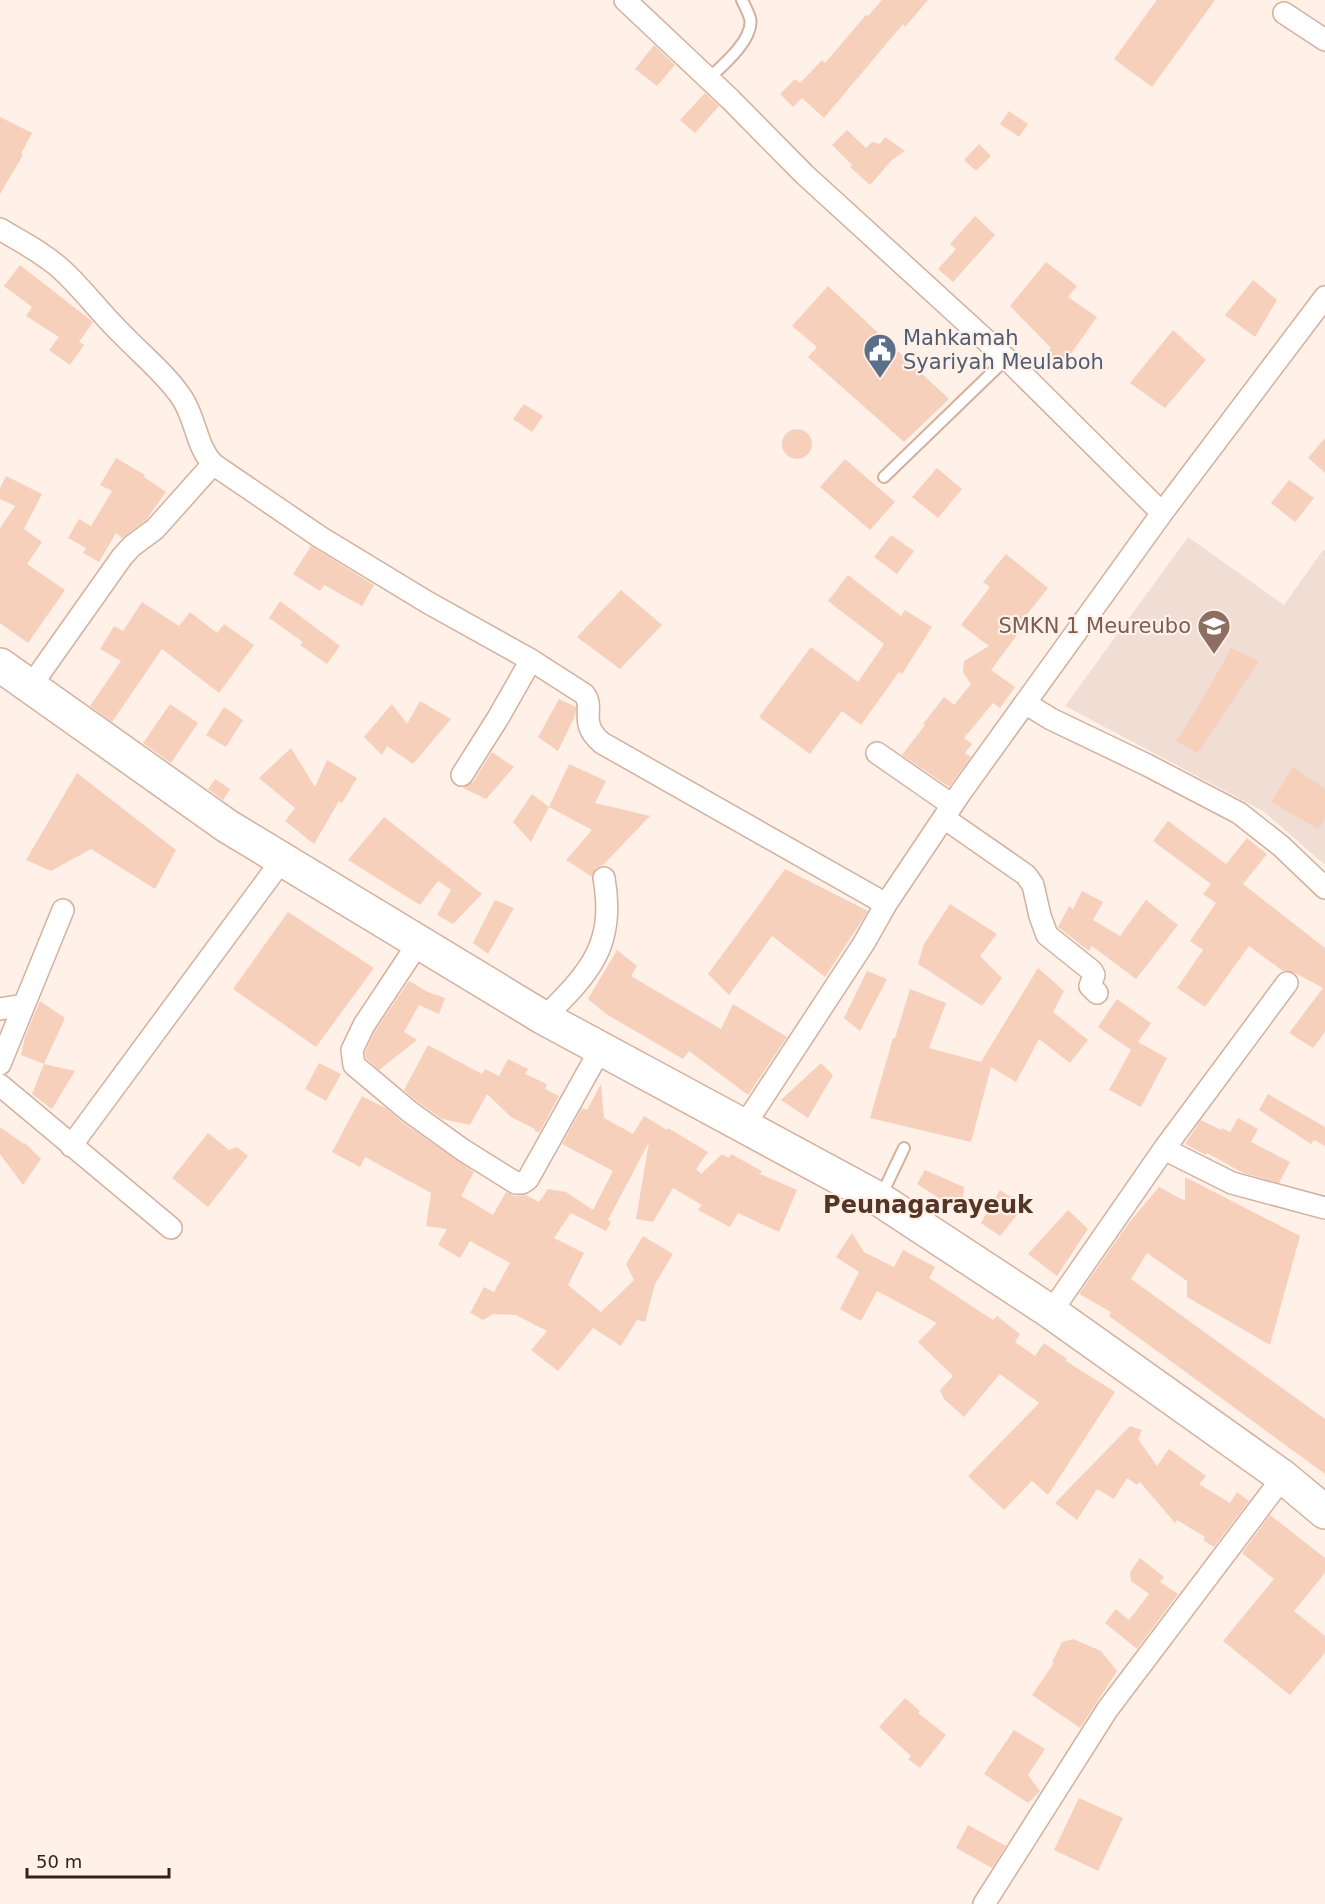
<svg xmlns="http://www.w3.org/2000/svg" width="1325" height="1904" viewBox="0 0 1325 1904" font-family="'DejaVu Sans',sans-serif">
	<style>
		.built { fill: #f0ded4 }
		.building { fill: #f7d0bc }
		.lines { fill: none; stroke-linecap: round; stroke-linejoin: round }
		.lane-casing { stroke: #d4b09d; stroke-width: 14 }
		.street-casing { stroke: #d4b09d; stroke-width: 24 }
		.highway-casing { stroke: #d4b09d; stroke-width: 36 }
		.lane { stroke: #fff; stroke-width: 10 }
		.street { stroke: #fff; stroke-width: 21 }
		.highway { stroke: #fff; stroke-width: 33 }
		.labels { text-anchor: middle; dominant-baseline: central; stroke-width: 4.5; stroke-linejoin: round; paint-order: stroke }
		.service-label { font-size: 21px; fill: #4e5e75; stroke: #fff0e8; text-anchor: start }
		.education-label { font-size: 21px; fill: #785e54; stroke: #fff0e8; text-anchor: end }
		.quarter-label { font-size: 24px; font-weight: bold; fill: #533626; stroke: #fff0e8 }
	</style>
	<rect width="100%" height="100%" fill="#fff0e8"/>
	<path class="built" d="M 1188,537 L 1284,605 L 1323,550 L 1325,551 L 1325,865 L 1263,811 L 1065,706 Z"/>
	<path class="building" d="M 882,0 L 928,0 L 905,27 L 903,24 L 824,118 L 802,98 L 793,107 L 780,94 L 795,79 L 800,83 L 822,60 L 825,63 L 866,15 L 868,16 Z
		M 1157,0 L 1215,0 L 1152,87 L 1114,59 Z
		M 654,45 L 675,65 L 657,86 L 635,69 Z
		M 705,93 L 719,106 L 695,133 L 680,120 Z
		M 1009,111 L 1028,124 L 1019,137 L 1000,124 Z
		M 0,117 L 32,133 L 21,154 L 23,155 L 0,194 Z
		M 847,130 L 866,148 L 872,142 L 880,144 L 885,137 L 905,151 L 892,160 L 870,185 L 850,167 L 852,165 L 832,145 Z
		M 979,144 L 991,156 L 976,171 L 964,160 Z
		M 975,216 L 995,235 L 953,282 L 938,269 L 956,249 L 950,244 Z
		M 1046,262 L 1077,286 L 1068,297 L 1097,317 L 1063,365 L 1047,353 L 1051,348 L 1010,306 Z
		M 20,265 L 93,322 L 79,342 L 84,345 L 70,365 L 49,350 L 59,337 L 26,316 L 32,307 L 4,286 Z
		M 1253,280 L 1277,300 L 1255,337 L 1225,315 Z
		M 828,286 L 949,399 L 904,442 L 808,357 L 817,347 L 792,326 Z
		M 1173,330 L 1206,360 L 1165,408 L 1130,383 Z
		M 524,404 L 543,416 L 532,432 L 513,419 Z
		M782 444a15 15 0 1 1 30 0a15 15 0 1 1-30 0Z
		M 1325,438 L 1325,473 L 1308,458 Z
		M 116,458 L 145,475 L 144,477 L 166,492 L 146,520 L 122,538 L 116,533 L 99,562 L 83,553 L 86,548 L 68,538 L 79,519 L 91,526 L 112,491 L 100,485 Z
		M 845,459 L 895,502 L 870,530 L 820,487 Z
		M 937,468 L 962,489 L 938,518 L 912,497 Z
		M 6,476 L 42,494 L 24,529 L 42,542 L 27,564 L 65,590 L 28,643 L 0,623 L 0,528 L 15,506 L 0,499 L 0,488 Z
		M 1289,480 L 1314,498 L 1295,522 L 1271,503 Z
		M 891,535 L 914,551 L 897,574 L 874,557 Z
		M 311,546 L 374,585 L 362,606 L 324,585 L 320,591 L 293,574 Z
		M 1006,554 L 1048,588 L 1016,628 L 1019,630 L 1023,627 L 991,670 L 1015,687 L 1000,708 L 993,703 L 964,738 L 972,744 L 965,753 L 971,757 L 949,787 L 902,755 L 925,725 L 923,724 L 944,697 L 954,705 L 971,684 L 963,672 L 964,661 L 989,646 L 961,625 L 990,587 L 983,582 Z
		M 848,575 L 901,616 L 905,610 L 932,627 L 902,674 L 899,672 L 861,725 L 842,711 L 810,754 L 759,717 L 811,647 L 858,682 L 884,644 L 828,601 Z
		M 621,590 L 662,625 L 620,669 L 577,637 Z
		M 280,601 L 340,646 L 327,664 L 300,645 L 303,642 L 269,618 Z
		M 142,602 L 179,626 L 190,612 L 217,633 L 224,624 L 254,645 L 219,693 L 162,649 L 112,722 L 90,706 L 121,661 L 100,649 L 114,626 L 123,631 Z
		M 1231,648 L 1259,661 L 1198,753 L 1176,741 L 1204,697 Z
		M 559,699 L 576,707 L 576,710 L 575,716 L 558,751 L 538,737 Z
		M 420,701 L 451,719 L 413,764 L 387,746 L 382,755 L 364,737 L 392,704 L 407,724 Z
		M 170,704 L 198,723 L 171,763 L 143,743 Z
		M 224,707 L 243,720 L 226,747 L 206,735 Z
		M 291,748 L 315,787 L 327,760 L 357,778 L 342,803 L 339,801 L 314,844 L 285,821 L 295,808 L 259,778 Z
		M 492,752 L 514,767 L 486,799 L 463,788 L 473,782 Z
		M 569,764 L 606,781 L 595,803 L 650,816 L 603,865 L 596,868 L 592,877 L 566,860 L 592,830 L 549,807 Z
		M 1293,767 L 1325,789 L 1325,819 L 1318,829 L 1271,802 Z
		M 77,773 L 176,850 L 155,889 L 91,849 L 51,871 L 26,860 Z
		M 215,779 L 230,789 L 223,800 L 208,789 Z
		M 532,794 L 549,807 L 531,842 L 513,822 Z
		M 384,817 L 482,894 L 453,924 L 437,915 L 451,890 L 438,881 L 420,905 L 348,860 Z
		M 1168,821 L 1226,864 L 1247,838 L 1267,854 L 1243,884 L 1325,948 L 1325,1032 L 1313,1048 L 1289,1033 L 1323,988 L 1295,973 L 1283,971 L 1249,946 L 1205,1007 L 1177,988 L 1203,950 L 1190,941 L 1216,903 L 1203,894 L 1211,884 L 1153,841 Z
		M 785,869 L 868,911 L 825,977 L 772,936 L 729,995 L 708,974 Z
		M 1082,891 L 1103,902 L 1093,920 L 1120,936 L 1146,900 L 1178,925 L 1136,979 L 1092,946 L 1089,951 L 1058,927 L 1069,906 L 1073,909 Z
		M 495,900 L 514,908 L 488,954 L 473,943 Z
		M 950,904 L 997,934 L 980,956 L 1002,978 L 982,1006 L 918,964 L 924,944 Z
		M 288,912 L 374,968 L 316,1047 L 233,989 Z
		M 617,950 L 637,966 L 631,976 L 721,1029 L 733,1004 L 787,1037 L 748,1095 L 689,1051 L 683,1059 L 606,1014 L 588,999 Z
		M 1038,968 L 1064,991 L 1053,1012 L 1088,1040 L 1070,1063 L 1039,1039 L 1016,1082 L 991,1067 L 971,1142 L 870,1118 L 893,1038 L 895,1038 L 910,989 L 946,1003 L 929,1048 L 981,1062 Z
		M 867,971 L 887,979 L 860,1031 L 844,1018 Z
		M 409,981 L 428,992 L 445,998 L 439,1014 L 419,1005 L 404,1032 L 417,1040 L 379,1070 L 366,1058 L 365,1052 L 375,1031 Z
		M 1117,999 L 1151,1023 L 1138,1042 L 1167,1058 L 1141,1107 L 1109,1090 L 1131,1050 L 1098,1027 Z
		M 40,1001 L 65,1018 L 44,1064 L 21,1055 L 25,1037 Z
		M 428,1045 L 482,1074 L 485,1069 L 499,1076 L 508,1059 L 528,1069 L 525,1074 L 547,1084 L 545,1089 L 559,1096 L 539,1133 L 534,1130 L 535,1129 L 511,1117 L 487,1094 L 470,1125 L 442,1119 L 418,1102 L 404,1090 Z
		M 319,1063 L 341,1074 L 326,1101 L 305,1089 Z
		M 821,1063 L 833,1075 L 808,1118 L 781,1100 Z
		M 44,1064 L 75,1071 L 52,1109 L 32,1094 Z
		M 601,1084 L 604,1118 L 633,1134 L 644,1116 L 667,1130 L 668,1128 L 708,1152 L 696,1169 L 701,1174 L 722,1154 L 729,1158 L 731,1154 L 762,1171 L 760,1174 L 797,1190 L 779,1232 L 738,1213 L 730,1227 L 698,1210 L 702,1205 L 673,1188 L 653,1222 L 636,1219 L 649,1142 L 608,1220 L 611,1222 L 606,1231 L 571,1213 L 554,1238 L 584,1253 L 568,1285 L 601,1312 L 634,1280 L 626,1264 L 643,1236 L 673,1254 L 655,1284 L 645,1322 L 637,1320 L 621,1346 L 593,1328 L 558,1371 L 531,1350 L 547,1331 L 516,1315 L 493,1314 L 483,1320 L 470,1313 L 484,1287 L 494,1292 L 510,1263 L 470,1241 L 460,1258 L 438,1245 L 447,1229 L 426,1226 L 431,1193 L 365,1157 L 360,1167 L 332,1152 L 362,1096 L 387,1109 L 402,1122 L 474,1172 L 461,1196 L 493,1215 L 506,1192 L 515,1196 L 526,1195 L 539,1202 L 548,1189 L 566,1192 L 593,1210 L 613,1171 L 562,1144 L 582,1108 L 587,1110 Z
		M 1268,1094 L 1325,1127 L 1325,1146 L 1314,1140 L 1311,1144 L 1259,1110 Z
		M 1238,1118 L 1258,1129 L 1251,1142 L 1290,1162 L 1279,1183 L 1243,1173 L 1207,1153 L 1206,1155 L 1185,1144 L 1201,1120 L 1221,1130 L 1222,1128 L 1230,1132 Z
		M 0,1127 L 24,1144 L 25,1143 L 41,1159 L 23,1185 L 0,1154 Z
		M 208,1133 L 229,1150 L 237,1147 L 248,1156 L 208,1207 L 172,1178 Z
		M 925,1170 L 964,1187 L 962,1213 L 917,1184 Z
		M 1185,1177 L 1300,1236 L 1270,1345 L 1187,1297 L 1187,1281 L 1147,1253 L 1131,1279 L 1325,1419 L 1325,1474 L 1109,1316 L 1111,1312 L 1079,1294 L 1128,1224 L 1159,1187 L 1185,1201 Z
		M 1000,1190 L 1024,1206 L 1000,1236 L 981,1223 Z
		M 1068,1210 L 1088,1229 L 1057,1276 L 1028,1254 Z
		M 852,1233 L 864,1252 L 894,1267 L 903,1250 L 935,1267 L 929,1278 L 993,1320 L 997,1316 L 1020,1334 L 1015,1342 L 1035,1356 L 1044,1343 L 1067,1359 L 1066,1361 L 1115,1392 L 1048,1495 L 1032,1481 L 1004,1510 L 968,1476 L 1039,1403 L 1000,1374 L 964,1417 L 944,1399 L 940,1390 L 953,1376 L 951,1374 L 918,1342 L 937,1323 L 877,1291 L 861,1321 L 840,1309 L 859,1272 L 836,1257 Z
		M 1130,1426 L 1142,1430 L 1138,1439 L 1157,1466 L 1169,1449 L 1206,1476 L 1199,1484 L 1230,1503 L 1237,1492 L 1249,1501 L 1214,1547 L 1203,1540 L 1205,1537 L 1177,1520 L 1175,1523 L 1140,1482 L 1137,1485 L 1127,1478 L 1114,1499 L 1097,1489 L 1077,1520 L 1055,1503 Z
		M 1270,1515 L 1325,1558 L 1325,1573 L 1294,1611 L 1325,1636 L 1325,1653 L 1290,1695 L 1223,1641 L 1274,1579 L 1242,1553 Z
		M 1140,1558 L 1164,1577 L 1160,1582 L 1178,1594 L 1137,1649 L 1105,1623 L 1116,1609 L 1129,1620 L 1149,1594 L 1131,1581 L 1130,1572 Z
		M 1073,1639 L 1101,1651 L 1117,1671 L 1080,1728 L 1032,1695 L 1054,1663 L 1052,1662 L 1062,1642 Z
		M 905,1698 L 920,1711 L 918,1713 L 946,1735 L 920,1768 L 908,1759 L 911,1756 L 879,1727 Z
		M 1014,1730 L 1045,1749 L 1028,1775 L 1040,1791 L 1028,1803 L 984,1774 Z
		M 1079,1798 L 1123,1818 L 1098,1871 L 1054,1850 Z
		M 968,1825 L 1006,1846 L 992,1868 L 956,1848 Z"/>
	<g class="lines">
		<defs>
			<path id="lane" d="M 707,80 C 721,67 755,39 750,18 C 748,12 745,6 742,0
				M 884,477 L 1006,359
				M 881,1196 L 904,1148"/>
			<path id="street" d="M 625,0 L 730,99 L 804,174 L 1012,364 L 1162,513
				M 1284,13 L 1325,40
				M 0,229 C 21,242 44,253 62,270 C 83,289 101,314 122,334 C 142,355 166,374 182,398 C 196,419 196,446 213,464 L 320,537 L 427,602 L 531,660 L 584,694 C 596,708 577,722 602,743 L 886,904
				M 30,687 L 122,557 L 132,546 L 155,529 L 213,464
				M 1025,703 L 1051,719 L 1147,765 L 1239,813 L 1281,846 L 1325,888
				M 877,753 L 952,805
				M 462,775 L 498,718 L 531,660
				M 944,818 L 1026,875 L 1033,885 L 1040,916 L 1047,935 L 1092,971 L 1094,975 L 1090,986 L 1097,993
				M 419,942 L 364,1025 L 352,1050 L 354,1065 L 410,1112 L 463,1150 L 516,1183 L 522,1183 L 528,1179 L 600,1050
				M 0,1009 L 24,1005
				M 544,1018 C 589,973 616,946 604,878
				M 0,1064 L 63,910
				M 0,1085 L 171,1228
				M 744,1126 L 864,943 L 886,904 L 961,792 L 1162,513 L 1325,297
				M 71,1146 L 282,860
				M 1164,1149 L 1232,1183 L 1325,1208
				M 1051,1312 L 1164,1149 L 1287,983
				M 984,1904 L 1107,1710 L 1283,1477"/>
			<path id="highway" d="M 0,665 L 227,826 L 544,1018 L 879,1199 L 1051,1312 L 1283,1477 L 1325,1512"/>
		</defs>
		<use href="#lane" class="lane-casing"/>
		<use href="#street" class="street-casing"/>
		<use href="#highway" class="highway-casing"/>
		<use href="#lane" class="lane"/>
		<use href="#street" class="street"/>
		<use href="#highway" class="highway"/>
	</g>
	<defs>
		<symbol id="civic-pin" viewBox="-11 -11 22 30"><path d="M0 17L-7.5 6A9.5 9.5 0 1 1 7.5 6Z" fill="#5c6f8a" stroke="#fff0e8"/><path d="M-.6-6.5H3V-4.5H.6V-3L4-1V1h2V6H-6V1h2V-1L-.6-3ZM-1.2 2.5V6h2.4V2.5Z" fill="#fff"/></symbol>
		<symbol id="school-pin" viewBox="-11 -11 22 30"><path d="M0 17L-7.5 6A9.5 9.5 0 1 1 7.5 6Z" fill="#8d6e63" stroke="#fff0e8"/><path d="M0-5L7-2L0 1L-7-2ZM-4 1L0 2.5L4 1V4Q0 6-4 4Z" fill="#fff"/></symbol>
	</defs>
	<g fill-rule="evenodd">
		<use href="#civic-pin" x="861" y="331" width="38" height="52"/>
		<use href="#school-pin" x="1195" y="607" width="38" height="52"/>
	</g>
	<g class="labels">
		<g class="service-label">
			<text x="903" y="338">Mahkamah<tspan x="903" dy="24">Syariyah Meulaboh</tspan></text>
		</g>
		<g class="education-label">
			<text x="1191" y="626">SMKN 1 Meureubo</text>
		</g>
		<g class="quarter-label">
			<text x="928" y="1205">Peunagarayeuk</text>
		</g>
	</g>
	<path d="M27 1868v9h142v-9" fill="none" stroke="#31231c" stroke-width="3"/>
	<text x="36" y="1868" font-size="18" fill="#31231c" stroke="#fff0e8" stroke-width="4.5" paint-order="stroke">50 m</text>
</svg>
